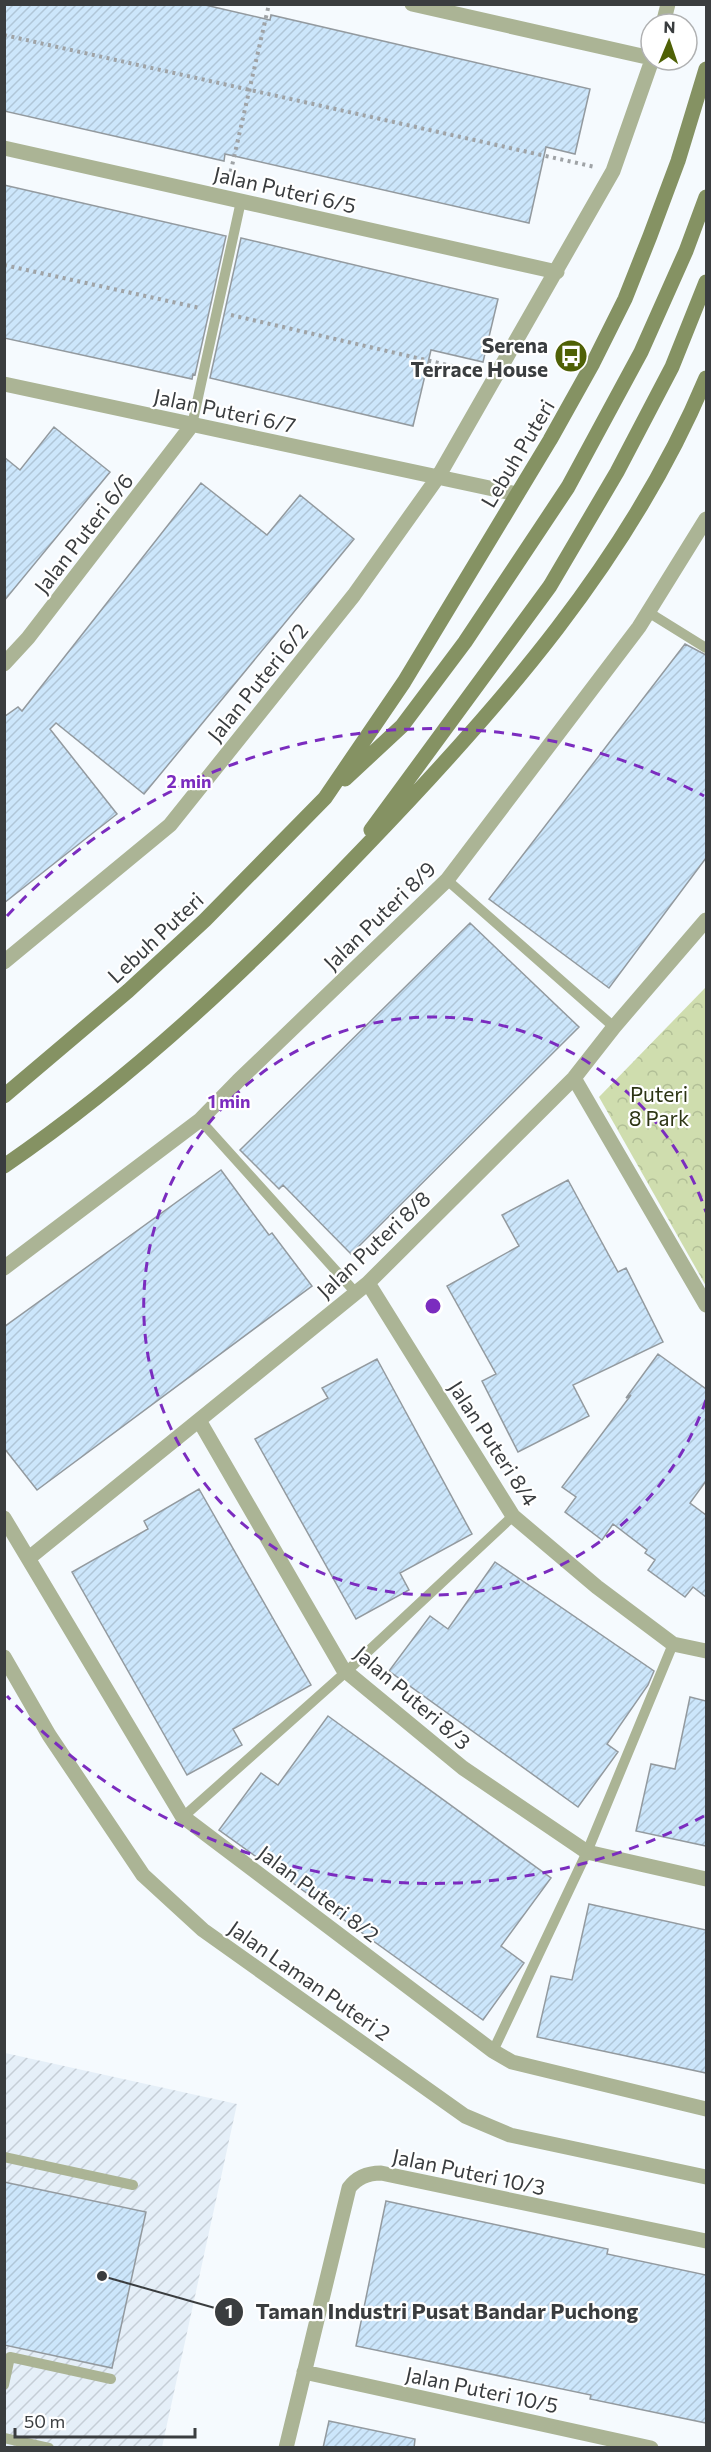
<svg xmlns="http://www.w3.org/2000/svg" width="711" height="2452" viewBox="0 0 711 2452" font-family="Commissioner,sans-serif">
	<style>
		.industrial { fill: url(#industrial-furrows) }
		.park { fill: url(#park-crowns) }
		.building { fill: url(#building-hatch); stroke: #939a9f; stroke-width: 1.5 }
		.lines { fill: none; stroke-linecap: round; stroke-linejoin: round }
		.path { stroke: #9fa3a6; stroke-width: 4; stroke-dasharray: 3 4.5; stroke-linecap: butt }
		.lane { stroke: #abb495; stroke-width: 10 }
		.street { stroke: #abb495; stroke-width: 15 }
		.secondary { stroke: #859263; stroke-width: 15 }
		.ring { fill: none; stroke: #7b2cbf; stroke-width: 3; stroke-dasharray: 10 8 }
		.labels { text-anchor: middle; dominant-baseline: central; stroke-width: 4.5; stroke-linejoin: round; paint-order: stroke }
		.street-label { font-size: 21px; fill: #3a3d3f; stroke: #fff }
		.poi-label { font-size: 21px; font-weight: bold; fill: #3a3d3f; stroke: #fff; text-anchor: end }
		.park-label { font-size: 21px; fill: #2c3414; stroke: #fff }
		.centre { fill: #7b2cbf; stroke: #fff; stroke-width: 3 }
		.ring-label { font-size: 18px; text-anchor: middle; font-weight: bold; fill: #7b2cbf; stroke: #fff; stroke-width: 4.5; stroke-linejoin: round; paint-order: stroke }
		.leader { fill: none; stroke: #3a3d3f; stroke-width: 2 }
		.callout-dot { fill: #3a3d3f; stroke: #fff; stroke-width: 2 }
		.mark-label { font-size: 18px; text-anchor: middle; font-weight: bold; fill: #fff }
		.callout-label { font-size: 22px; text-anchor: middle; font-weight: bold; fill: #3a3d3f; stroke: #fff; stroke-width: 4.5; stroke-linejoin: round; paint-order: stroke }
	</style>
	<defs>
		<pattern id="industrial-furrows" width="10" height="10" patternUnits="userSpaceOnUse" patternTransform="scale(1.5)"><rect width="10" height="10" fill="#e5eff8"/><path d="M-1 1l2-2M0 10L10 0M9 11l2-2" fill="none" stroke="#c5ced6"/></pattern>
		<pattern id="park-crowns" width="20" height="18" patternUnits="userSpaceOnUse" patternTransform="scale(1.5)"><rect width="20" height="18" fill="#cfddae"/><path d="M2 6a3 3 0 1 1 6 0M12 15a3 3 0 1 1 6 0" fill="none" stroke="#b2bf97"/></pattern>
		<pattern id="building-hatch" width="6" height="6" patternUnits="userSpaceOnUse" patternTransform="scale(1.5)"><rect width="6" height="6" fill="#cce6fb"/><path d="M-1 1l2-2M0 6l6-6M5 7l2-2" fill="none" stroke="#b0c6d8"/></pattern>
	</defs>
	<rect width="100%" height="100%" fill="#f5fafe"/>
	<path class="industrial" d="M 5,2053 L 237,2104 L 162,2447 L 5,2448 Z"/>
	<path class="park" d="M 706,987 L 706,1286 L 599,1097 Z"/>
	<path class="building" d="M 4,4 L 201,4 L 270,20 L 271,15 L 590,89 L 575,154 L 546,147 L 529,223 L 225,154 L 224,161 L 4,111 Z
		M 4,185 L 226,236 L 195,375 L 193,374 L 192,379 L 4,338 Z
		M 241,238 L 498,299 L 483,362 L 431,350 L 413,426 L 210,378 Z
		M 54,427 L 110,472 L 4,601 L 4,457 L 20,470 Z
		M 201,483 L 267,535 L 300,495 L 354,539 L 144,794 L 56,723 L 50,729 L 117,814 L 4,903 L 4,717 L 18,707 L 22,711 Z
		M 685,644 L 706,655 L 706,858 L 609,988 L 489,899 Z
		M 470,923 L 579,1027 L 351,1254 L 283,1185 L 279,1189 L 240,1150 Z
		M 221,1170 L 269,1235 L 272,1233 L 312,1286 L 37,1490 L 4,1448 L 4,1327 Z
		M 568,1180 L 618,1272 L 626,1268 L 663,1342 L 573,1385 L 589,1416 L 518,1452 L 482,1381 L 496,1374 L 447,1286 L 519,1246 L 502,1215 Z
		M 658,1354 L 706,1389 L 706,1481 L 690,1503 L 706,1515 L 706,1597 L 693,1587 L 685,1597 L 648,1570 L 655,1560 L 645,1553 L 647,1550 L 613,1524 L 602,1540 L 565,1512 L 576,1497 L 562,1487 L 631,1395 L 626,1398 Z
		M 377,1359 L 472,1534 L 400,1573 L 409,1590 L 356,1619 L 255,1439 L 328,1398 L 322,1388 Z
		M 199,1489 L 311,1685 L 233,1729 L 242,1745 L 187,1775 L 72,1572 L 148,1529 L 144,1521 Z
		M 495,1562 L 654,1671 L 648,1685 L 607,1744 L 618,1752 L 578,1807 L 389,1671 L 430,1616 L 448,1629 Z
		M 690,1697 L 706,1701 L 706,1846 L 636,1831 L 651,1764 L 675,1769 Z
		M 328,1716 L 551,1878 L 501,1946 L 524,1963 L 483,2020 L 219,1830 L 261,1773 L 278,1785 Z
		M 589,1904 L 706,1930 L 706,2073 L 537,2037 L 551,1976 L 572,1980 Z
		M 4,2182 L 146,2212 L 112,2368 L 4,2345 Z
		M 386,2201 L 608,2249 L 607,2254 L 706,2275 L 706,2423 L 590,2399 L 591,2395 L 356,2346 Z
		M 329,2421 L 415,2439 L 414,2448 L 323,2448 Z"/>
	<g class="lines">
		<path class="path" d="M 4,35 L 595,167
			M 229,179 L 269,4
			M 4,265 L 200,308
			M 231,315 L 478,372"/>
		<path class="lane" d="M 192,425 L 241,201
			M 648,612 L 706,648
			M 447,880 L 614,1027
			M 200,1120 L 356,1293
			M 183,1817 L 347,1671 L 513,1516
			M 493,2051 L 587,1852 L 673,1644
			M 4,2157 L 133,2185
			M 4,2385 L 10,2357 L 111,2379
			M 4,2438 L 49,2448"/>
		<path class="street" d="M 412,4 L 651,58
			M 663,24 L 668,4
			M 4,148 L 557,272
			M 4,384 L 517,494
			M 4,664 L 28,638 L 192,425
			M 4,962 L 170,825 L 354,595 L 438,477 L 613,171 L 652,60
			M 574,1078 L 706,1305
			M 4,1268 L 200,1120 L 238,1081 L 447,880 L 639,627 L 706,519
			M 368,1283 L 513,1516 L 597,1587 L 673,1644 L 706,1651
			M 200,1422 L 343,1669 L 463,1768 L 587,1852 L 706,1879
			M 4,1518 L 182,1816 L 493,2051 L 512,2062 L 706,2109
			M 29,1558 L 368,1283 L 574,1078 L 614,1027 L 706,920
			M 4,1657 L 49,1735 L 143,1875 L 203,1930 L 465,2116 L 510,2135 L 706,2177
			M 304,2372 L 651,2448
			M 286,2448 L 349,2188 C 357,2177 368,2173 381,2173 L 706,2241"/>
		<path class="secondary" d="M 345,779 L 402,726 L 465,642 L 568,487 L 641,352 L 686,251 L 706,197
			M 371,830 L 550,586 L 617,472 L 672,367 L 706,282
			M 4,1096 L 128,991 L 205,920 L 325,798 L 404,682 L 550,440 L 593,363 L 625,299 L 650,236 L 678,161 L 706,69
			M 4,1166 C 137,1075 254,963 365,847 C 499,708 631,558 706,378"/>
	</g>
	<g class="ring">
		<path d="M706 1400A289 289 0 1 1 706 1212"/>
		<path d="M704 1816A578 578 0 0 1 7 1696M7 916A578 578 0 0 1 704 796"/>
	</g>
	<defs>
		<symbol id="bus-disc" viewBox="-11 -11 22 22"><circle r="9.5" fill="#4f6106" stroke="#fff"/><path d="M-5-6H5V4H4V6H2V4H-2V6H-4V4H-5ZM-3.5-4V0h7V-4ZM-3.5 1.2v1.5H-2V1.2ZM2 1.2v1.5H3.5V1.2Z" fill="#fff"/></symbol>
	</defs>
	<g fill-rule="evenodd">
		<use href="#bus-disc" x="552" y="337" width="38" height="38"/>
	</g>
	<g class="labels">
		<g class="street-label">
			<text transform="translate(285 189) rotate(13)">Jalan Puteri 6/5</text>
			<text transform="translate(225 410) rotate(12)">Jalan Puteri 6/7</text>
			<text transform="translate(517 453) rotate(-59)">Lebuh Puteri</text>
			<text transform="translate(83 533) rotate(-52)">Jalan Puteri 6/6</text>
			<text transform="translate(257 682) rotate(-51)">Jalan Puteri 6/2</text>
			<text transform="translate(379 915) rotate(-44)">Jalan Puteri 8/9</text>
			<text transform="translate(155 937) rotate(-43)">Lebuh Puteri</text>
			<text transform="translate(373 1244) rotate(-43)">Jalan Puteri 8/8</text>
			<text transform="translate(494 1443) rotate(57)">Jalan Puteri 8/4</text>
			<text transform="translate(413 1697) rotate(41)">Jalan Puteri 8/3</text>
			<text transform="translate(319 1893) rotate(37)">Jalan Puteri 8/2</text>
			<text transform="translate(310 1980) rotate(35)">Jalan Laman Puteri 2</text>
			<text transform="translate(469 2171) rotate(12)">Jalan Puteri 10/3</text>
			<text transform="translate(482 2389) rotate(12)">Jalan Puteri 10/5</text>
		</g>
		<g class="poi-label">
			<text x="548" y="344">Serena<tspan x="548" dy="24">Terrace House</tspan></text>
		</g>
		<g class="park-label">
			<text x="659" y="1093">Puteri<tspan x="659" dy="24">8 Park</tspan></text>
		</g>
	</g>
	<circle cx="433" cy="1306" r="9" class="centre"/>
	<g class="ring-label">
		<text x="189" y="788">2 min</text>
		<text x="229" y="1108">1 min</text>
	</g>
	<path class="leader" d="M102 2276L229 2312"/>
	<g class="callout-dot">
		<circle cx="102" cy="2276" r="6"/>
		<circle cx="229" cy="2312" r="15"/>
	</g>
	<g class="mark-label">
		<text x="229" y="2318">1</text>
	</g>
	<g class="callout-label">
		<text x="447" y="2319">Taman Industri Pusat Bandar Puchong</text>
	</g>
	<rect width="711" height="2452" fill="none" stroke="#3a3d3f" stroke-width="12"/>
	<g transform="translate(669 42) rotate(2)"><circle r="28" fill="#ffffff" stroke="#b0b1b2" stroke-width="1.5"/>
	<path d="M0-4.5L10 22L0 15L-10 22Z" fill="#4f6106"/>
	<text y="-9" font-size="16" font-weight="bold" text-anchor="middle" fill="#3a3d3f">N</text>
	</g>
	<path d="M15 2428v9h180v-9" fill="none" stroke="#3a3d3f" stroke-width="3"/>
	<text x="24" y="2428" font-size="18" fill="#3a3d3f" stroke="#ffffff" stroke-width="4.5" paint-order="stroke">50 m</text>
</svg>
